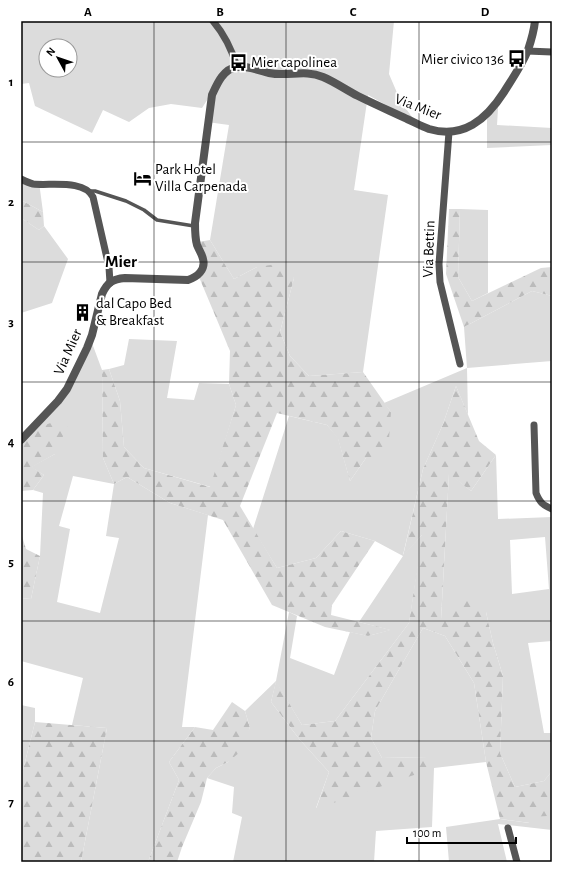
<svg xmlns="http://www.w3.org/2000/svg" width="573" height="883" viewBox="0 0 573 883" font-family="'Alegreya Sans',sans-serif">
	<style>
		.grass { fill: #dcdcdc; fill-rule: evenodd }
		.forest { fill: url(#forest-firs) }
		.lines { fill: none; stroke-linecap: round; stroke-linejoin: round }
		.service { stroke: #555; stroke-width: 3.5 }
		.minor { stroke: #555; stroke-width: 7 }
		.tertiary { stroke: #555; stroke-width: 8 }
		.grid { fill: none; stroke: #000; stroke-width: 1; stroke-opacity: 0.55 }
		.labels { text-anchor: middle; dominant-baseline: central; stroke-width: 4; stroke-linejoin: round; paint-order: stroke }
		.poi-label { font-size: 15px; fill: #000; stroke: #fff; text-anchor: start }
		.street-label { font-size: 15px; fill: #000; stroke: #fff }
		.quarter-label { font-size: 17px; font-weight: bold; fill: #000; stroke: #fff }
		.neatline { fill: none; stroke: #000; stroke-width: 1.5 }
		.grid-label { font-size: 13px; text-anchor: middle; font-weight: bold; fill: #000 }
	</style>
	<defs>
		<pattern id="forest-firs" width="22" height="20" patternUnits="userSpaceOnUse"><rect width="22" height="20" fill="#dcdcdc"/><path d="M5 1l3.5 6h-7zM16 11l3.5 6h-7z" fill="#bbb"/></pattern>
	</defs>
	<rect width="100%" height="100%" fill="#fff"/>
	<path class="grass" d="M 21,21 L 394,21 L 389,74 L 401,102 L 415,121 L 368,95 L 354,190 L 388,195 L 363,372 L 309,376 L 290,356 L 280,332 L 294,278 L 257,267 L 234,279 L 210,240 L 229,125 L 207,122 L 211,94 L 202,108 L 171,104 L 149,108 L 129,122 L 103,110 L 92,133 L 35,106 L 29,83 L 21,84 ZM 46,46 L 70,46 L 70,70 L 46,70 Z
		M 499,93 L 497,125 L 552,128 L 552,145 L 487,148 L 487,119 Z
		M 21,177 L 39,182 L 43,212 L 21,200 Z
		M 460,209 L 488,210 L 488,293 L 472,301 L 458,277 Z
		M 21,218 L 39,230 L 44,226 L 68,259 L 52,303 L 21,313 Z
		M 532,291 L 552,296 L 552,361 L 467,368 L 468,415 L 456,386 L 443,424 L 423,469 L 403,555 L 423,534 L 409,623 L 335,721 L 302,725 L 276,682 L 271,702 L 300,740 L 329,772 L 316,808 L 427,757 L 382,758 L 371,738 L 375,711 L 423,628 L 445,636 L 474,683 L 486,762 L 434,768 L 432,827 L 376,831 L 374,862 L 233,862 L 242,817 L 232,813 L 234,787 L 207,778 L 216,768 L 228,762 L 250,728 L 245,711 L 276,681 L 289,612 L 297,616 L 290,658 L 334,675 L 350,632 L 368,636 L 390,630 L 359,622 L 403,556 L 375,541 L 341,531 L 316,558 L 277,568 L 253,529 L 289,416 L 327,425 L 338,438 L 350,481 L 366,458 L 391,412 L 384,403 L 467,368 L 464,327 Z
		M 129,339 L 177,341 L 167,398 L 194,400 L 199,383 L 229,384 L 236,405 L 211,487 L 144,468 L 124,447 L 120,401 L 109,369 L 124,365 Z
		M 92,343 L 102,370 L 103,458 L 114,484 L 127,477 L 170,503 L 208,515 L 182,727 L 195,727 L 169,762 L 179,780 L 148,862 L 81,862 L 107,728 L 72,725 L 83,678 L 21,661 L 21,598 L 31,599 L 40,556 L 43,493 L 33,490 L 44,475 L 31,467 L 55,454 L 32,430 L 64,397 ZM 73,476 L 114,484 L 106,536 L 119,538 L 100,613 L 57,602 L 70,529 L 59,526 Z
		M 496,455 L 498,519 L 552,517 L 552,641 L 528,643 L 544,733 L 552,733 L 552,771 L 544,781 L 515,787 L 500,753 L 503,676 L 493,643 L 486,612 L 441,620 L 449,473 L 471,491 ZM 545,537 L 549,589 L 512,594 L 510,540 Z
		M 21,705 L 35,708 L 35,722 L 21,778 Z
		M 552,794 L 552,830 L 498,824 L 507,862 L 449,862 L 446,827 L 500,819 L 529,823 L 529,817 Z"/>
	<path class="forest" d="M 21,200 L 43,212 L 44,226 L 39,230 L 21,218 Z
		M 449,209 L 460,209 L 458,277 L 472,301 L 541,268 L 552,267 L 552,296 L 532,291 L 464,327 L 446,274 Z
		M 210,240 L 234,279 L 257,267 L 277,264 L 294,278 L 280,332 L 290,356 L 309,376 L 363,372 L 391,412 L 388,453 L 366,458 L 350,481 L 338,439 L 327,425 L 277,413 L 240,506 L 277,568 L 316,558 L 341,531 L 375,541 L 332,605 L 331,615 L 391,630 L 368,636 L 325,627 L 272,605 L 223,520 L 170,503 L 127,477 L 114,484 L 103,458 L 102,370 L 109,369 L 120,401 L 124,447 L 144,468 L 210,487 L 236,405 L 229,384 L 230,351 L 199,277 L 205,268 L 198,242 Z
		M 456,386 L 479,441 L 496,455 L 471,491 L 449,474 L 441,619 L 464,593 L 486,612 L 493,643 L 503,676 L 500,753 L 515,787 L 544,781 L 552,771 L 552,794 L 547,816 L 529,817 L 530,823 L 500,819 L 486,762 L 474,683 L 445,636 L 423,628 L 375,711 L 371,738 L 382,758 L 427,757 L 434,768 L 316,809 L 329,772 L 300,740 L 271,702 L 276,681 L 302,725 L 335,721 L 409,623 L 422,535 L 403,556 L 423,469 L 443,424 Z
		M 61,419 L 68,425 L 55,454 L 32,467 L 44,475 L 33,490 L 21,491 L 21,443 L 32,430 Z
		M 21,536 L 22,536 L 26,549 L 40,556 L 31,599 L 21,598 Z
		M 232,702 L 245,711 L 250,728 L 240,752 L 228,762 L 216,768 L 207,778 L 201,802 L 182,847 L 177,862 L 148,862 L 179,780 L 169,762 L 195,727 L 213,730 Z
		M 35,722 L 107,728 L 81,862 L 21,862 L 21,778 Z"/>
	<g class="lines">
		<path class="service" d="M 89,191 L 95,191 L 126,201 L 144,210 L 157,220 L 194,226"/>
		<path class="minor" d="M 213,21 C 224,34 232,50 237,67
			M 527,51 L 552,52
			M 449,132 L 439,264 L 440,282 L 460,364
			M 21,179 C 25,181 29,183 33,184 C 50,186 84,179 93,197 L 109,267 L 110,283
			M 534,425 L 536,493 C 540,503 543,505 552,509
			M 508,828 L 517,862"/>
		<path class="tertiary" d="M 21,440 L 58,401 L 67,389 L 87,348 L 92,335 L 102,294 C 107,283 112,279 125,278 L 188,280 C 197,277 206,270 203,259 C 202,254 199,250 197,245 C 195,238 195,230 195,223 L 212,95 C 217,84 223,69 237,67 C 247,65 260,71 269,73 C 289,77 304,69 323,77 C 335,82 346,90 358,96 C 374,104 390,111 407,119 C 414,122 421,126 429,129 C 463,139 486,120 504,92 C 512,79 522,65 528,50 C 531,41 534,31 535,21"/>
	</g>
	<path class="grid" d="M 154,21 L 154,862M 286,21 L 286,862M 419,21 L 419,862M 21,142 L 552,142M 21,262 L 552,262M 21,382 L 552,382M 21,501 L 552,501M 21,621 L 552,621M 21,741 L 552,741"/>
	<defs>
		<symbol id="bus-bare" viewBox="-9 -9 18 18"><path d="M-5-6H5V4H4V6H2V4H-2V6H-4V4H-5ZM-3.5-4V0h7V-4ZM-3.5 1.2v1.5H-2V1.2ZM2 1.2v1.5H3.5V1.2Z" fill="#000" stroke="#fff" stroke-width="2.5" paint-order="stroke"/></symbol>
		<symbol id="hotel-bare" viewBox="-9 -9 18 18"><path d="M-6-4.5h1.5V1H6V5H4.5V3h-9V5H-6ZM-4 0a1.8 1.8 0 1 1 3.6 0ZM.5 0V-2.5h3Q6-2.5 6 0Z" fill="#000" stroke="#fff" stroke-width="2.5" paint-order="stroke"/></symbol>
		<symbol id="building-bare" viewBox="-9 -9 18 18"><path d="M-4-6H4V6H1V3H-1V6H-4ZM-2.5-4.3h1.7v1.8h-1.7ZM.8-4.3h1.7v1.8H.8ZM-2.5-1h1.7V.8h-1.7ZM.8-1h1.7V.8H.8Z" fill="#000" stroke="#fff" stroke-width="2.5" paint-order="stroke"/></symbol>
	</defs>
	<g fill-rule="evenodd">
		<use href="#bus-bare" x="504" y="46" width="25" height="25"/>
		<use href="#bus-bare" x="226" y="50" width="25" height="25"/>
		<use href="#hotel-bare" x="130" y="166" width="25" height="25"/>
		<use href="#building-bare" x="70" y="300" width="25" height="25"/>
	</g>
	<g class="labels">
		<g class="poi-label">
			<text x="504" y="59" text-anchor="end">Mier civico 136</text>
			<text x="251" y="62">Mier capolinea</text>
			<text x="155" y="169">Park Hotel<tspan x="155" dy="17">Villa Carpenada</tspan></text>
			<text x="96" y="303">dal Capo Bed<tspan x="96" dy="17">&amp; Breakfast</tspan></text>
		</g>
		<g class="street-label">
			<text transform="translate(418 107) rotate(21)">Via Mier</text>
			<text transform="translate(429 249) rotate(-88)">Via Bettin</text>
			<text transform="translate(68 352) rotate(-66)">Via Mier</text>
		</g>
		<g class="quarter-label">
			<text x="121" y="261">Mier</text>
		</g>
	</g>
	<rect width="573" height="883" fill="none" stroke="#ffffff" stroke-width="44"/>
	<g transform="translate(58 58) rotate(310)"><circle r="19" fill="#ffffff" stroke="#999999"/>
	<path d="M0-3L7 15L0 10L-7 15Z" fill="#000000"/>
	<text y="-6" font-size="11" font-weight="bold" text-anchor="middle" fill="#000000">N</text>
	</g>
	<path d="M407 837v6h109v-6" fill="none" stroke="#000000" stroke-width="2"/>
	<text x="413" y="837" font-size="12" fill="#000000" stroke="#ffffff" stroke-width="3" paint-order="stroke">100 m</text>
	<rect x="22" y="22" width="529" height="839" class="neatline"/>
	<g class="grid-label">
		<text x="88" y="16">A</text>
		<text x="220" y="16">B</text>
		<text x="353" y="16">C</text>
		<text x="485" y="16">D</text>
		<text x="11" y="86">1</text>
		<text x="11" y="206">2</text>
		<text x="11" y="326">3</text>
		<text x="11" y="446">4</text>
		<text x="11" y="566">5</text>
		<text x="11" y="686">6</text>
		<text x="11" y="806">7</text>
	</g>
</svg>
